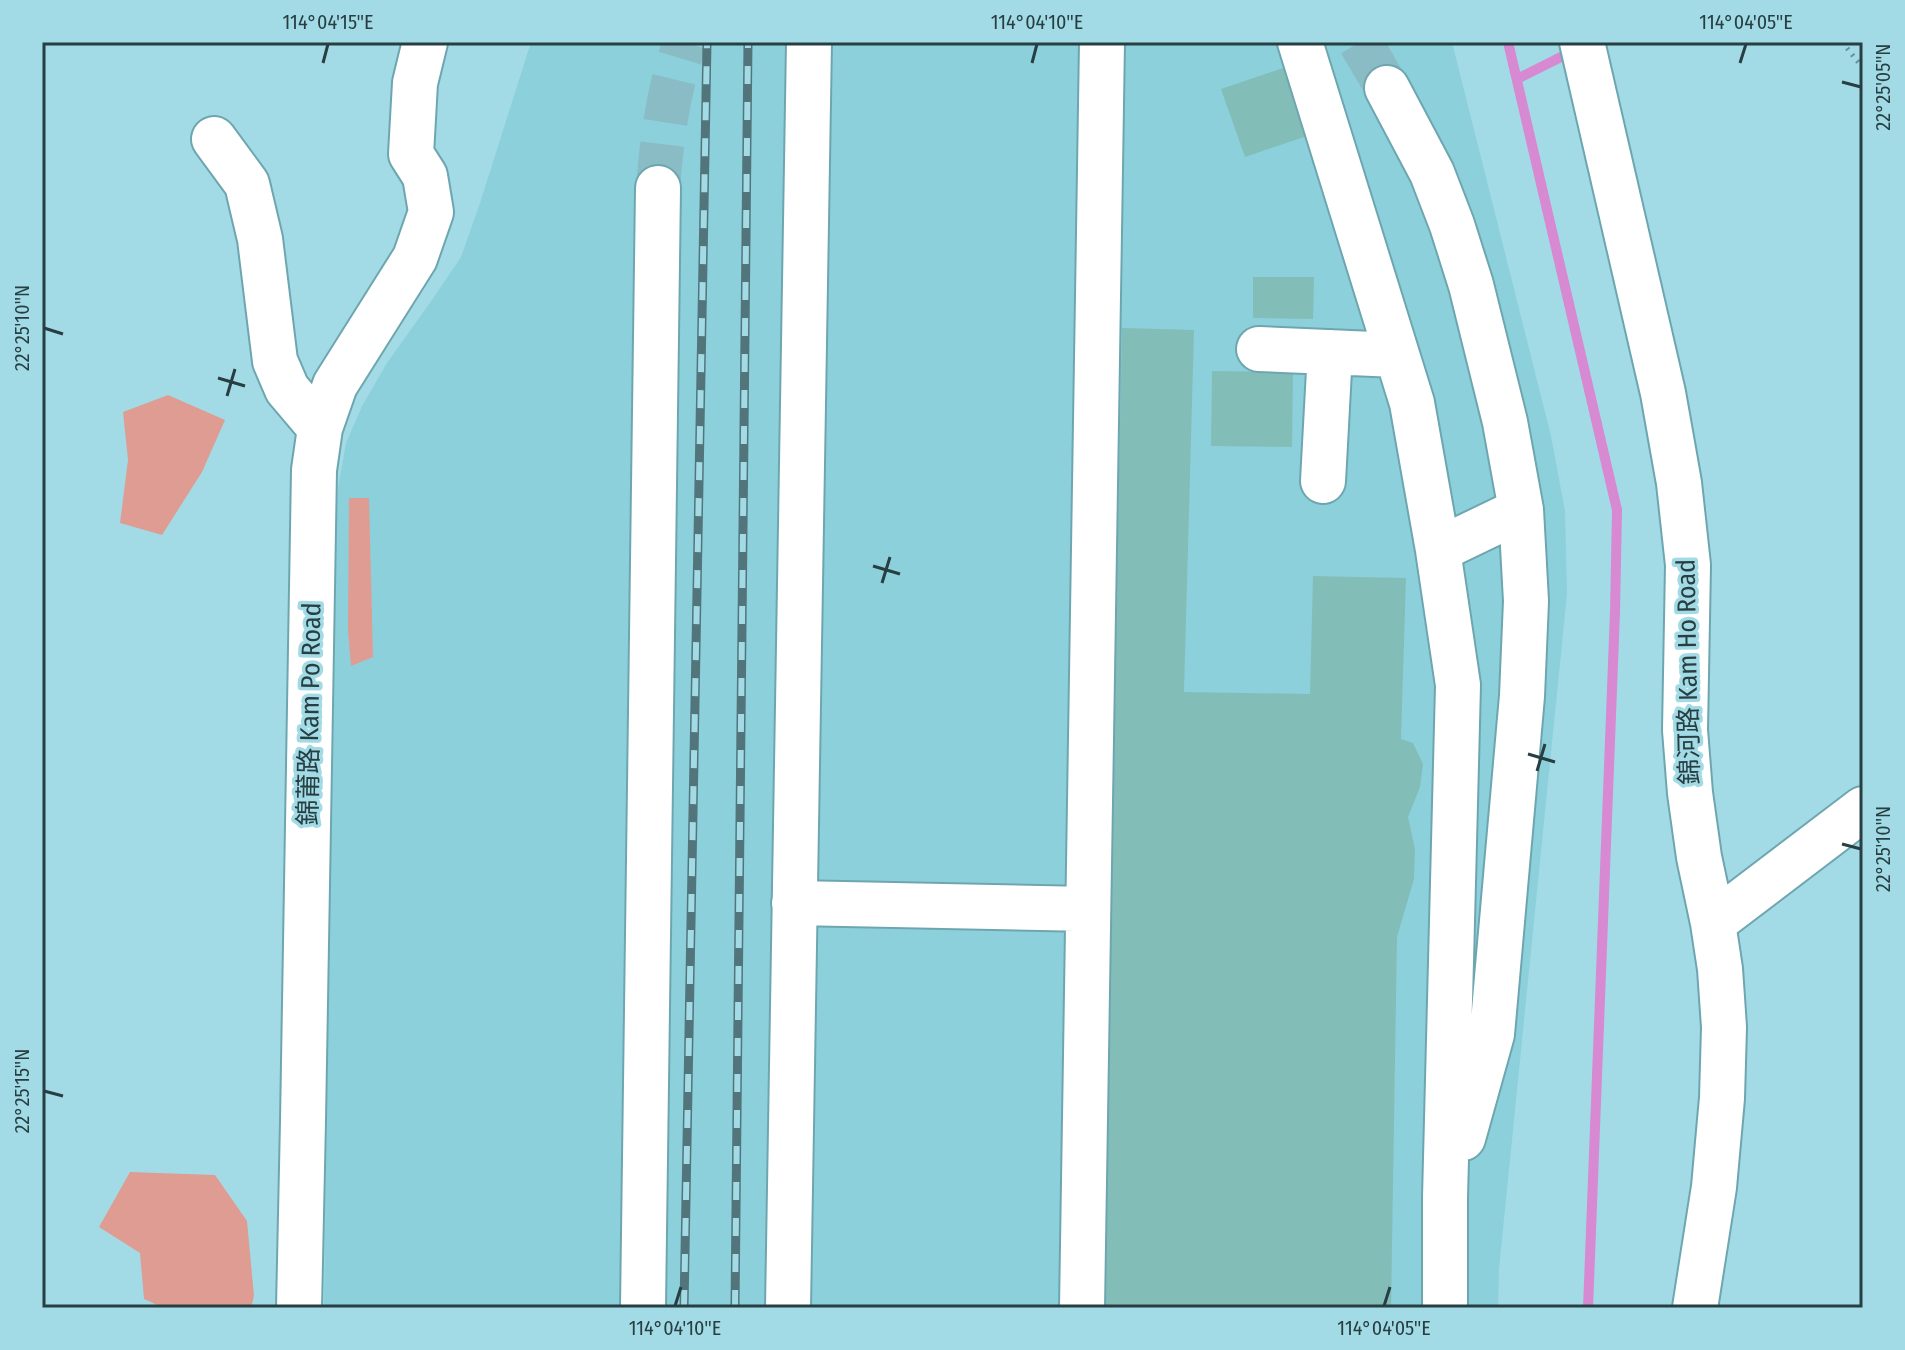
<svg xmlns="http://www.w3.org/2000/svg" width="1905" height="1350" viewBox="0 0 1905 1350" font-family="'Fira Sans Condensed','Noto Sans TC',sans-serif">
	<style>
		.built { fill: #8cd0dc }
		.green { fill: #df9c92 }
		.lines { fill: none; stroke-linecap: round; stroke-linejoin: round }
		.stream { stroke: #d789d1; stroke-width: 10 }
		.building { fill: #83bdb8 }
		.minor-tunnel { stroke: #89bcc4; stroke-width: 44; stroke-dasharray: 44 22; stroke-linecap: butt }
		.minor-casing { stroke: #6ea6b0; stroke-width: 48 }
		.path { stroke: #689198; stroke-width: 5; stroke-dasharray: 2 6; stroke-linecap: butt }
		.minor { stroke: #fff; stroke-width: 44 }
		.rail-casing { stroke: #52757b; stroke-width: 9 }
		.rail { stroke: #a2dbe5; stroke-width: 6; stroke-dasharray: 18; stroke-linecap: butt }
		.ticks { fill: none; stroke: #273e42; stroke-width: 3 }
		.labels { text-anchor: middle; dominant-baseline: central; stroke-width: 7; stroke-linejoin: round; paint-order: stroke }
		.street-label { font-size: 26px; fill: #273e42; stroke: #a2dbe5 }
		.neatline { fill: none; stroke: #273e42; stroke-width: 3 }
		.ticks-label { font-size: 20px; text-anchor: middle; fill: #273e42 }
	</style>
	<rect width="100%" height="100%" fill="#a2dbe5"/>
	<path class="built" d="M 531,42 L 1452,42 L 1551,436 L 1565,511 L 1567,594 L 1499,1269 L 1498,1308 L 324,1308 L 335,505 L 346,443 L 362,406 L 387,363 L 434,297 L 461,257 L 480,203 Z"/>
	<path class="green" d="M 168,395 L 225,420 L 202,472 L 162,535 L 120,523 L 128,460 L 123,412 Z
		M 349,498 L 369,498 L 373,657 L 351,666 L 348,631 Z
		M 130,1172 L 215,1175 L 247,1221 L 254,1296 L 251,1308 L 164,1308 L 144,1299 L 140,1253 L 99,1227 Z"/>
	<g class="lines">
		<path class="stream" d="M 1508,42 L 1617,510 L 1615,612 L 1588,1308
			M 1517,79 L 1575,50"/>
	</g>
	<path class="building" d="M 1286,67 L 1310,135 L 1245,157 L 1221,89 Z
		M 1253,277 L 1314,277 L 1313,319 L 1253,318 Z
		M 1122,328 L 1194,330 L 1184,692 L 1310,694 L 1313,576 L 1406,578 L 1401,739 L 1413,743 L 1423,764 L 1420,787 L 1408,817 L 1415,849 L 1414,879 L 1397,937 L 1391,1308 L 1102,1308 Z
		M 1212,371 L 1293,372 L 1292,447 L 1211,446 Z"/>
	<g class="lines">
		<path class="minor-tunnel" d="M 1360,42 L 1387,88
			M 658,188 C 662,138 668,90 685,42"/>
		<defs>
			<path id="minor" d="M 1300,42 L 1412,403 L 1438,550 L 1458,685 L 1445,1198 L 1445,1308
				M 1582,42 L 1663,393 L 1679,483 L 1688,565 L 1685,730 L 1690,793 L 1699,857 L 1713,923 L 1720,969 L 1724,1027 L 1722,1098 L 1714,1187 L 1695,1308
				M 1387,88 L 1432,173 L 1452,225 L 1471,285 L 1505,422 L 1521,510 L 1526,601 L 1522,696 L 1492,1034 L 1463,1138
				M 214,139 L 247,184 L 260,239 L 275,361 L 287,389 L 320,428
				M 1259,349 L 1397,355
				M 1323,481 L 1330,352
				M 1438,550 L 1521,510
				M 794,903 L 1088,909
				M 1713,923 L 1863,809
				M 299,1308 L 303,1121 L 314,470 L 320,428 L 335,385 L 415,258 L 431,212 L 425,176 L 411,154 L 415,83 L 425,42
				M 643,1308 L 658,188
				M 788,1308 L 809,42
				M 1082,1308 L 1102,42"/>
		</defs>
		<use href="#minor" class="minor-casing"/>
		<path class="path" d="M 1842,42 L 1863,68"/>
		<use href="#minor" class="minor"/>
		<defs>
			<path id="rail" d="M 684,1308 L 707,42
				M 735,1308 L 748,42"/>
		</defs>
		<use href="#rail" class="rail-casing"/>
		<use href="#rail" class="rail"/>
	</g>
	<path class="ticks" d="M 323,63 L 328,44M 1032,63 L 1037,44M 1740,63 L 1746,44M 1842,82 L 1861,87M 44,328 L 63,334M 218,378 L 245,386M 227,396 L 235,369M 873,566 L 900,574M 882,583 L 890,557M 1528,754 L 1555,762M 1537,771 L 1545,744M 1842,844 L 1861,849M 44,1091 L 63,1096M 675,1306 L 681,1287M 1384,1306 L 1390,1287"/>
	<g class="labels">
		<g class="street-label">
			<text transform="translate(1688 672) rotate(-91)">錦河路 Kam Ho Road</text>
			<text transform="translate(310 714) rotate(-89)">錦莆路 Kam Po Road</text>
		</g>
	</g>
	<rect width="1905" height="1350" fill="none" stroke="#a2dbe5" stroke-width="88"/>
	<rect x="44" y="44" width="1817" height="1262" class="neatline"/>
	<g class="ticks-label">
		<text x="328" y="29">114°04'15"E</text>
		<text x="1037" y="29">114°04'10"E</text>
		<text x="1746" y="29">114°04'05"E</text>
		<text transform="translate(1883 87) rotate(-90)" y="7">22°25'05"N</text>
		<text transform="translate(22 328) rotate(-90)" y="7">22°25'10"N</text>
		<text transform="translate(1883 849) rotate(-90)" y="7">22°25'10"N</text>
		<text transform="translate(22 1091) rotate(-90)" y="7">22°25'15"N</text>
		<text x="675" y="1335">114°04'10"E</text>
		<text x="1384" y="1335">114°04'05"E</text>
	</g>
</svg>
